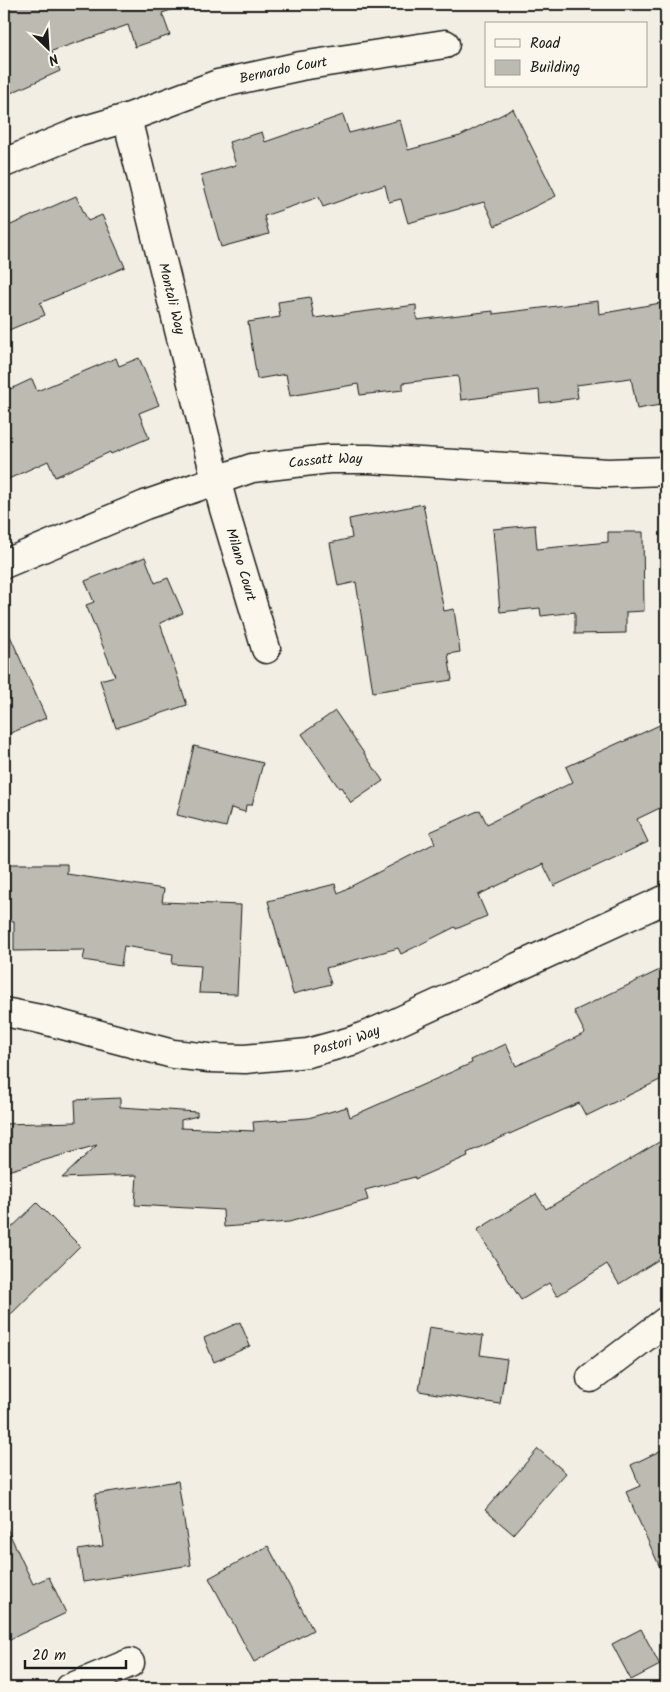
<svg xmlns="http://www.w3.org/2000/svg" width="670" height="1692" viewBox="0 0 670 1692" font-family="Kalam,sans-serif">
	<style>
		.building { fill: #bdbab1; stroke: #1c1c1c }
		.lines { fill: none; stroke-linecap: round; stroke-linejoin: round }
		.minor-casing { stroke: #1c1c1c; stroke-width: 31 }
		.minor { stroke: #fbf7ec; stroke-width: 28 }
		.labels { text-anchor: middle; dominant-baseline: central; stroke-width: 5; stroke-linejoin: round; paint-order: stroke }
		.street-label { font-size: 14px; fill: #1c1c1c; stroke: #fbf7ec }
	</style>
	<rect width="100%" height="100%" fill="#f2eee4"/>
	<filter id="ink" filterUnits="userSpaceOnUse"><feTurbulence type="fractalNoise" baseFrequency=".02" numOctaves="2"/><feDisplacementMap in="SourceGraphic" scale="10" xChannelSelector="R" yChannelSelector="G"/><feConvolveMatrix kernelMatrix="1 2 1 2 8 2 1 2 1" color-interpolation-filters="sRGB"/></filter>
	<g filter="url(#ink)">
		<path class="building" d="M 4,4 L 176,4 L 177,8 L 162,13 L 170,35 L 135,47 L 128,25 L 52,51 L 60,71 L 4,96 Z
			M 513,109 L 556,196 L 495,226 L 484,202 L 408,223 L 401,199 L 389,202 L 385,185 L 323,207 L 319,197 L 264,216 L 269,234 L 221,247 L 201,175 L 236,165 L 229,142 L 262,132 L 265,142 L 343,115 L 349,133 L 400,120 L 408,150 L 460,136 Z
			M 76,196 L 88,221 L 102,215 L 125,267 L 40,303 L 45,315 L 4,332 L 4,228 Z
			M 310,297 L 314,318 L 416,305 L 417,320 L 493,311 L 493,314 L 598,301 L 599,314 L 666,302 L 666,404 L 637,409 L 631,378 L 576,385 L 578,398 L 540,403 L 539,390 L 461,400 L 458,376 L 403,383 L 403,390 L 360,395 L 358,384 L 290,396 L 286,374 L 257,379 L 248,322 L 280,317 L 278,302 Z
			M 116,358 L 119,366 L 139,358 L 159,405 L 139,413 L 149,438 L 111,454 L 110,452 L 55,477 L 48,461 L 4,481 L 4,392 L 32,379 L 37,391 Z
			M 423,504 L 444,611 L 454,609 L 460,652 L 448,654 L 452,680 L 373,692 L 356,582 L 338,586 L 330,543 L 352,538 L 349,519 Z
			M 535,525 L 537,549 L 608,542 L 608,532 L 643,532 L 644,611 L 626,612 L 626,633 L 575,634 L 575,612 L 541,616 L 540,608 L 500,612 L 493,529 Z
			M 145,557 L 155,583 L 168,578 L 183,613 L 160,623 L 187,705 L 116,728 L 100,680 L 115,676 L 86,605 L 94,602 L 85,581 Z
			M 4,622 L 46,718 L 4,736 Z
			M 335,711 L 383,781 L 351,803 L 341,787 L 339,788 L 302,734 Z
			M 666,722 L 666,805 L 637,819 L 648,842 L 554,886 L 543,864 L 478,895 L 487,916 L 456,929 L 455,927 L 401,954 L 398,948 L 326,968 L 331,984 L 293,994 L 268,901 L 335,884 L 338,893 L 435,843 L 430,832 L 480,810 L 487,824 L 573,782 L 566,767 L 623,741 L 623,742 Z
			M 194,746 L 263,763 L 252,805 L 246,805 L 245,812 L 231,808 L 226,827 L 177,815 Z
			M 4,864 L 67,864 L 67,874 L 164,889 L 162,902 L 241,905 L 237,994 L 199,993 L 201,966 L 172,964 L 173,954 L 124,946 L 121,966 L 83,960 L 85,950 L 14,951 L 14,921 L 4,921 Z
			M 666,967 L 666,1077 L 586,1116 L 579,1103 L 467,1153 L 468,1156 L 415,1179 L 415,1177 L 365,1190 L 368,1200 L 289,1222 L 224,1227 L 223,1210 L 135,1205 L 137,1175 L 62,1178 L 97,1145 L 4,1172 L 4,1124 L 76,1122 L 75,1100 L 120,1098 L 120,1107 L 197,1112 L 197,1116 L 181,1120 L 181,1128 L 254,1131 L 253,1122 L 308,1118 L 347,1107 L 350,1117 L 472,1063 L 471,1060 L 506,1044 L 516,1066 L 547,1052 L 585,1033 L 574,1011 Z
			M 666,1138 L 666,1255 L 619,1284 L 607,1264 L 557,1296 L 549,1283 L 521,1300 L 477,1230 L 536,1194 L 546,1209 Z
			M 37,1203 L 80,1246 L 4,1321 L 4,1235 Z
			M 240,1322 L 250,1346 L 214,1362 L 204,1338 Z
			M 429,1327 L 483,1336 L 480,1355 L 507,1359 L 500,1404 L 419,1391 Z
			M 666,1448 L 666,1581 L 626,1492 L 640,1486 L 631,1465 Z
			M 538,1449 L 566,1473 L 513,1534 L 485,1510 Z
			M 178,1481 L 191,1565 L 83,1582 L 78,1550 L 103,1546 L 95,1494 Z
			M 4,1522 L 33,1584 L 49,1577 L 66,1613 L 4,1642 Z
			M 268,1546 L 313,1630 L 254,1662 L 209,1578 Z
			M 641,1629 L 660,1665 L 631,1680 L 612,1644 Z"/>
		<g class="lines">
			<defs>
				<g id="minor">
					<path id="s1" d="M 127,118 L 208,448 L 224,509 L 266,649"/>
					<path id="s2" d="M 4,163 L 79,132 L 127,118 L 218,84 L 301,66 L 445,44"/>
					<path id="s3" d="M 4,564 L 145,505 L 252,468 L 329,459 L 369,459 L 608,473 L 666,471"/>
					<path id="s4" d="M 4,1012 L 40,1019 L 173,1054 L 209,1058 L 245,1059 L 308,1053 L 355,1040 L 393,1024 L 666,899"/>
					<path d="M 591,1378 L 666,1321"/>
					<path d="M 70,1688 L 130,1663"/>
				</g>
			</defs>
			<use href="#minor" class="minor-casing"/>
			<use href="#minor" class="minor"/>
		</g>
	</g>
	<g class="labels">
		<g class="street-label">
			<text stroke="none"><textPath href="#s2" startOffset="295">Bernardo Court</textPath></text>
			<text stroke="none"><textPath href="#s1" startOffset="186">Montali Way</textPath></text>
			<text stroke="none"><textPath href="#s3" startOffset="340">Cassatt Way</textPath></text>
			<text stroke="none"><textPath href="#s1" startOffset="461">Milano Court</textPath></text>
			<text stroke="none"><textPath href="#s4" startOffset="350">Pastori Way</textPath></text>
		</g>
	</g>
	<rect width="670" height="1692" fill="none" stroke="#fbf7ec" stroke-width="20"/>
	<rect x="10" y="10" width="650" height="1672" fill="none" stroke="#1c1c1c" stroke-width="2" filter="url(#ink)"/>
	<rect x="485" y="22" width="162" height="65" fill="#fbf7ec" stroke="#a29f99"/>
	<rect x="495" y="39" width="25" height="8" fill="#fbf7ec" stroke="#a29f99"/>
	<text x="530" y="48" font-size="15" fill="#1c1c1c">Road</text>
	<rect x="495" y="60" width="25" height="15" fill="#bdbab1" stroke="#a29f99"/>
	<text x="530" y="72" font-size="15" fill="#1c1c1c">Building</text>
	<g transform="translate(48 48) rotate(155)" stroke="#fbf7ec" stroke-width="4" paint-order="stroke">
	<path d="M0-4L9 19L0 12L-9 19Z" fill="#1c1c1c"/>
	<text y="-8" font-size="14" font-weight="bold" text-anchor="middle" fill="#1c1c1c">N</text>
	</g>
	<path d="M25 1660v8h101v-8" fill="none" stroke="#1c1c1c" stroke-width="2.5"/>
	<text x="32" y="1660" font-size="15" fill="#1c1c1c" stroke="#fbf7ec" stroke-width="4" paint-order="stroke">20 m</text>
</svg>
